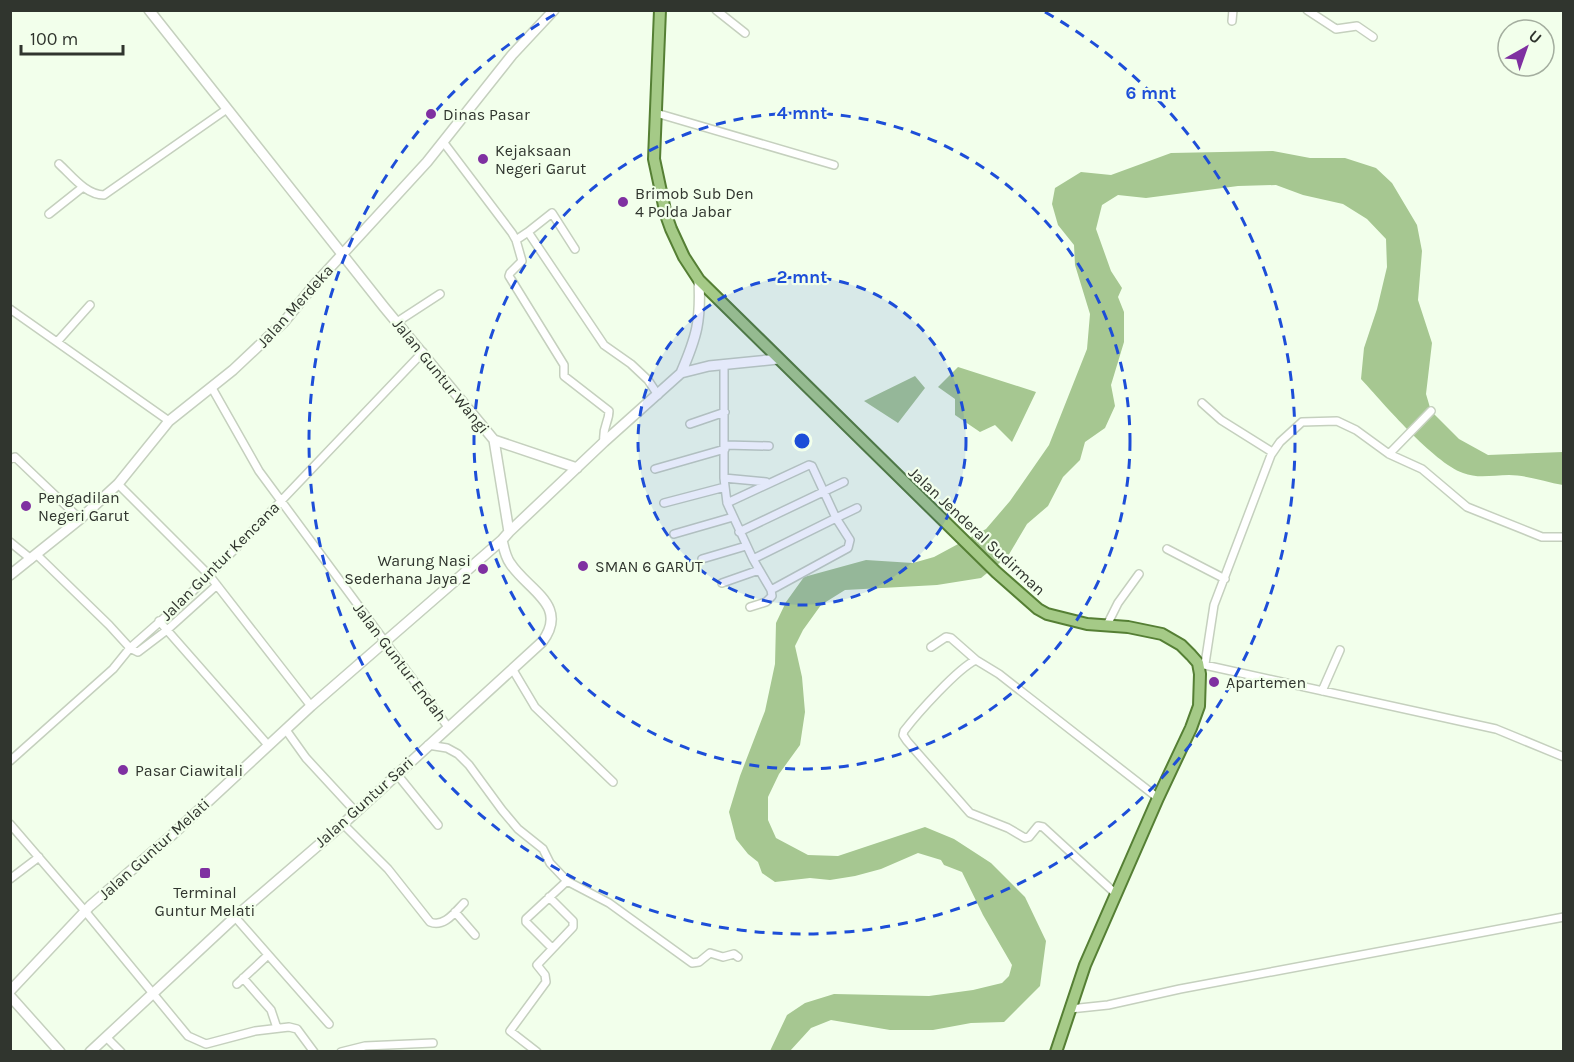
<svg xmlns="http://www.w3.org/2000/svg" width="1574" height="1062" viewBox="0 0 1574 1062" font-family="Karla,sans-serif">
	<style>
		.water { fill: #a6c791 }
		.lines { fill: none; stroke-linecap: round; stroke-linejoin: round }
		.street-casing { stroke: #c5d0be; stroke-width: 10 }
		.secondary-casing { stroke: #c5d0be; stroke-width: 12 }
		.primary-casing { stroke: #557f34; stroke-width: 14 }
		.street { stroke: #fff; stroke-width: 7 }
		.secondary { stroke: #fff; stroke-width: 9 }
		.primary { stroke: #a5ca87; stroke-width: 10 }
		.ring { fill: none; stroke: #1d4ed8; stroke-width: 3; stroke-dasharray: 10 8 }
		.poi-dot { fill: #7f30a1; stroke: #f2ffeb; stroke-width: 2 }
		.labels { text-anchor: middle; dominant-baseline: central; stroke-width: 4.5; stroke-linejoin: round; paint-order: stroke }
		.poi-label { font-size: 16px; fill: #30352e; stroke: #f2ffeb; text-anchor: start }
		.street-label { font-size: 16px; fill: #30352e; stroke: #f2ffeb }
		.centre { fill: #1d4ed8; stroke: #f2ffeb; stroke-width: 3 }
		.ring-label { font-size: 18px; text-anchor: middle; font-weight: bold; fill: #1d4ed8; stroke: #f2ffeb; stroke-width: 4.5; stroke-linejoin: round; paint-order: stroke }
	</style>
	<rect width="100%" height="100%" fill="#f2ffeb"/>
	<path class="water" d="M 1273,151 L 1310,158 L 1345,158 L 1376,168 L 1392,183 L 1417,225 L 1422,251 L 1418,300 L 1432,343 L 1426,394 L 1431,411 L 1459,439 L 1488,455 L 1563,452 L 1563,485 C 1546,482 1526,475 1509,475 C 1493,475 1478,479 1463,473 C 1433,462 1384,404 1361,379 L 1364,348 L 1377,309 L 1387,267 L 1386,239 L 1367,219 L 1343,204 L 1303,195 L 1276,185 L 1238,186 L 1146,198 L 1118,195 L 1102,205 L 1096,229 L 1111,271 L 1122,288 L 1118,297 L 1124,312 L 1124,342 L 1111,385 L 1115,406 L 1105,428 L 1085,442 L 1080,460 L 1063,477 L 1048,506 L 1027,524 L 1008,556 L 981,578 L 937,585 L 845,590 L 821,605 L 803,630 L 795,646 L 802,677 L 805,712 L 800,745 L 779,774 L 768,797 L 768,820 L 776,838 L 808,855 L 838,856 L 925,827 L 954,839 L 991,863 L 1025,897 L 1046,941 L 1040,986 L 1004,1022 L 971,1023 L 933,1030 L 890,1030 L 831,1020 L 811,1028 L 790,1051 L 770,1051 L 787,1015 L 805,1003 L 834,994 L 929,996 L 973,990 L 1002,983 L 1009,976 L 1012,965 L 983,915 L 962,872 L 944,865 L 941,860 L 918,853 L 881,869 L 855,876 L 830,880 L 810,878 L 775,882 L 762,873 L 758,862 L 748,854 L 736,839 L 729,812 L 740,776 L 765,711 L 775,664 L 776,623 L 786,602 L 804,577 L 866,560 L 913,563 L 934,557 L 986,529 L 1010,501 L 1049,445 L 1087,349 L 1090,314 L 1075,265 L 1074,245 L 1058,225 L 1052,204 L 1055,188 L 1081,172 L 1111,175 L 1171,153 Z
		M 958,367 L 1036,392 L 1012,442 L 995,425 L 980,432 L 955,415 L 955,399 L 938,387 Z
		M 915,376 L 925,388 L 898,423 L 864,401 Z"/>
	<g class="lines">
		<defs>
			<path id="street" d="M 716,10 L 745,33
				M 1307,10 L 1336,29 L 1357,26 L 1373,37
				M 1232,21 L 1233,10
				M 656,113 L 834,165
				M 444,143 L 512,233 L 516,240 L 522,261 L 510,273 L 509,276 L 564,365 L 564,376 L 609,411 C 609,423 602,426 604,442
				M 59,164 C 72,176 86,195 104,195 L 227,109
				M 49,214 L 83,187
				M 528,232 L 552,213 L 575,249
				M 516,240 L 528,232 L 604,345 L 631,364 L 648,380 L 658,395
				M 10,309 L 169,421
				M 397,322 L 440,294
				M 57,342 L 90,305
				M 724,364 L 724,478 L 727,503 L 753,559 L 836,518 L 812,466 L 809,465 L 727,503
				M 212,388 L 259,471 L 448,727
				M 1202,403 L 1221,420 L 1272,452
				M 690,424 L 725,412
				M 725,445 L 769,446
				M 1389,454 L 1431,411
				M 10,459 L 15,457 L 80,519
				M 655,469 L 725,449
				M 724,478 L 766,482
				M 118,484 L 209,575 L 311,706
				M 664,503 L 725,487
				M 739,532 L 844,482
				M 674,534 L 733,517
				M 10,542 L 31,559
				M 1167,549 L 1225,579
				M 36,554 L 109,625 L 130,648 L 138,652 L 167,630 L 217,585
				M 702,559 L 746,546
				M 753,559 L 771,590 L 848,548 L 850,540 L 836,518 L 857,508
				M 722,583 L 759,570
				M 750,607 L 766,602 L 772,596 L 771,590
				M 159,621 L 268,745
				M 1107,625 L 1118,603 L 1139,574
				M 931,647 L 946,637 L 951,638 L 976,660
				M 1200,664 L 1496,729 L 1564,757
				M 1205,664 L 1214,605 L 1271,455 L 1280,442 L 1302,422 L 1337,421 L 1356,430 L 1389,454 L 1422,469 L 1467,507 L 1542,537 L 1564,537
				M 513,670 L 535,707 L 613,782
				M 1322,691 L 1340,650
				M 286,730 L 306,758 L 355,811
				M 428,745 L 447,748 L 458,754 L 469,765 L 502,810 L 518,829 L 543,849 L 550,863 L 567,881 L 609,903 L 692,963 L 699,962 L 710,953 L 723,957 L 734,954 L 738,957
				M 10,761 L 113,669 L 130,648 L 180,604 L 240,544 L 423,352
				M 396,773 L 438,825
				M 10,824 L 85,911 L 188,1036 L 206,1044 L 255,1031 L 289,1027 L 297,1029 L 314,1052
				M 343,824 L 388,869 L 430,922 C 444,928 455,912 464,903
				M 10,879 L 39,857
				M 1116,894 L 1043,827 L 1038,826 L 1029,837 L 1025,838 L 1008,828 L 970,813 L 907,741 L 903,735 L 904,731 C 917,714 958,668 976,660 L 999,674 L 1158,798
				M 455,912 L 475,935
				M 235,917 L 329,1024
				M 552,948 L 526,922 L 526,919 L 567,881
				M 243,978 L 271,1010 L 277,1028
				M 237,984 L 268,955
				M 1070,1009 L 1108,1005 L 1180,989 L 1564,917
				M 106,1037 L 121,1052
				M 341,1052 L 365,1046 L 433,1043
				M 537,1052 L 510,1031 L 546,982 L 545,975 L 537,965 L 573,927 L 573,921 L 549,897"/>
			<path id="secondary" d="M 149,10 L 384,307 L 494,440 L 577,468
				M 681,373 C 697,336 701,321 699,280
				M 494,440 L 509,532
				M 10,575 L 80,519 L 118,484 L 169,421 L 233,370 L 284,322 L 315,284 L 427,162 L 512,55 L 554,10
				M 10,991 L 90,906 L 172,835 L 311,706 L 502,540
				M 10,996 L 60,1052
				M 90,1052 L 235,917 L 343,824 L 542,642 C 570,605 527,590 510,563 C 505,556 504,548 502,540 L 509,532 L 604,442 L 681,373 L 709,366 L 778,359"/>
			<path id="primary" d="M 660,10 L 654,159 L 666,215 L 671,229 L 684,257 L 699,280 L 996,572 L 1038,609 L 1047,614 L 1087,624 L 1128,627 L 1162,634 L 1181,645 L 1191,655 L 1198,663 L 1200,674 L 1199,706 L 1191,728 L 1158,798 L 1085,965 L 1056,1052"/>
		</defs>
		<use href="#street" class="street-casing"/>
		<use href="#secondary" class="secondary-casing"/>
		<use href="#primary" class="primary-casing"/>
		<use href="#street" class="street"/>
		<use href="#secondary" class="secondary"/>
		<use href="#primary" class="primary"/>
	</g>
	<circle cx="802" cy="441" r="164" fill="#1d4ed8" fill-opacity=".12"/>
	<g class="ring">
		<circle cx="802" cy="441" r="164"/>
		<circle cx="802" cy="441" r="328"/>
		<path d="M1045 12A493 493 0 1 1 559 12"/>
	</g>
	<g class="poi-dot">
		<circle cx="431" cy="114" r="6"/>
		<circle cx="483" cy="159" r="6"/>
		<circle cx="623" cy="202" r="6"/>
		<circle cx="26" cy="506" r="6"/>
		<circle cx="583" cy="566" r="6"/>
		<circle cx="483" cy="569" r="6"/>
		<circle cx="1214" cy="682" r="6"/>
		<circle cx="123" cy="770" r="6"/>
		<rect x="199" y="867" width="12" height="12" rx="3"/>
	</g>
	<g class="labels">
		<g class="poi-label">
			<text x="443" y="114">Dinas Pasar</text>
			<text x="495" y="150">Kejaksaan<tspan x="495" dy="18">Negeri Garut</tspan></text>
			<text x="635" y="193">Brimob Sub Den<tspan x="635" dy="18">4 Polda Jabar</tspan></text>
			<text x="38" y="497">Pengadilan<tspan x="38" dy="18">Negeri Garut</tspan></text>
			<text x="471" y="560" text-anchor="end">Warung Nasi<tspan x="471" dy="18">Sederhana Jaya 2</tspan></text>
			<text x="595" y="566">SMAN 6 GARUT</text>
			<text x="1226" y="682">Apartemen</text>
			<text x="135" y="770">Pasar Ciawitali</text>
			<text x="205" y="892" text-anchor="middle">Terminal<tspan x="205" dy="18">Guntur Melati</tspan></text>
		</g>
		<g class="street-label">
			<text transform="translate(295 306) rotate(-48)">Jalan Merdeka</text>
			<text transform="translate(441 376) rotate(51)">Jalan Guntur Wangi</text>
			<text transform="translate(977 531) rotate(43)">Jalan Jenderal Sudirman</text>
			<text transform="translate(220 561) rotate(-45)">Jalan Guntur Kencana</text>
			<text transform="translate(400 662) rotate(53)">Jalan Guntur Endah</text>
			<text transform="translate(364 802) rotate(-42)">Jalan Guntur Sari</text>
			<text transform="translate(154 849) rotate(-42)">Jalan Guntur Melati</text>
		</g>
	</g>
	<circle cx="802" cy="441" r="9" class="centre"/>
	<g class="ring-label">
		<text x="1151" y="99">6 mnt</text>
		<text x="802" y="119">4 mnt</text>
		<text x="802" y="283">2 mnt</text>
	</g>
	<rect width="1574" height="1062" fill="none" stroke="#30352e" stroke-width="24"/>
	<g transform="translate(1526 48) rotate(40)"><circle r="28" fill="#f2ffeb" stroke="#a4ae9f" stroke-width="1.5"/>
	<path d="M0-4.5L10 22L0 15L-10 22Z" fill="#7f30a1"/>
	<text y="-9" font-size="16" font-weight="bold" text-anchor="middle" fill="#30352e">U</text>
	</g>
	<path d="M21 45v9h102v-9" fill="none" stroke="#30352e" stroke-width="3"/>
	<text x="30" y="45" font-size="18" fill="#30352e" stroke="#f2ffeb" stroke-width="4.5" paint-order="stroke">100 m</text>
</svg>
